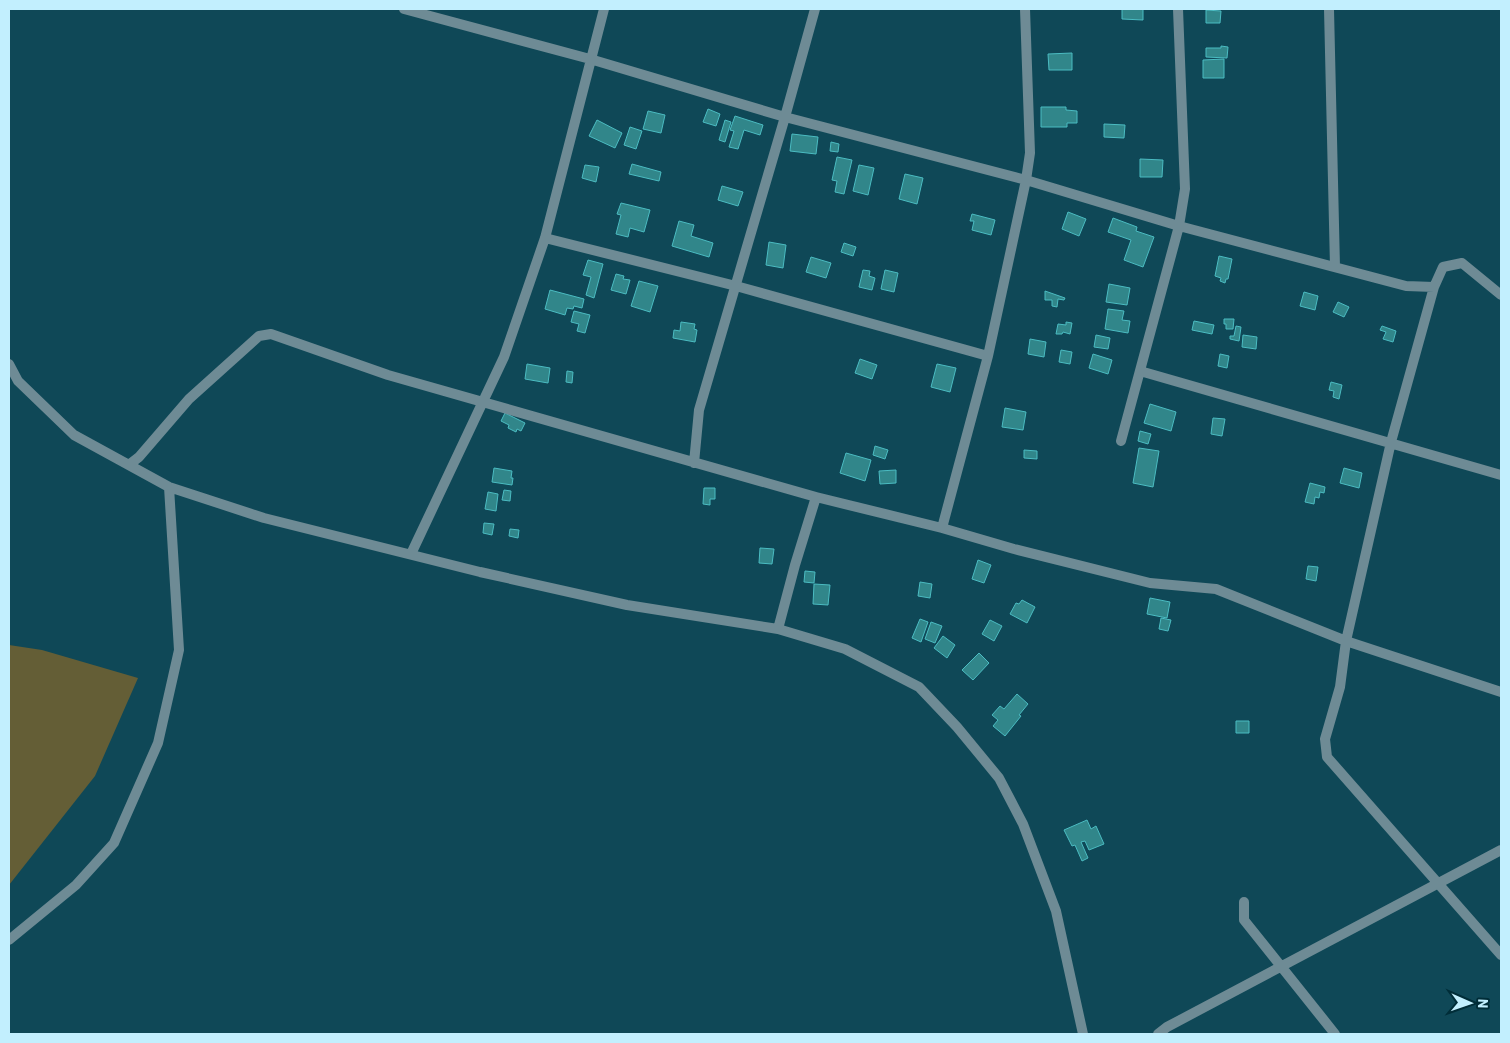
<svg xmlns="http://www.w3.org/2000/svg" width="1510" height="1043" viewBox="0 0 1510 1043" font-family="Barlow,sans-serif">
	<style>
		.green { fill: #645e36 }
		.building { fill: #31868a; stroke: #4bbcc2 }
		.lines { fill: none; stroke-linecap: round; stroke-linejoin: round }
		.minor { stroke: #6e8b95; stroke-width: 10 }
	</style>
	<rect width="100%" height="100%" fill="#0f4857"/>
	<path class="green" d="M 9,645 L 42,650 L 138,678 L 95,776 L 9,885 Z"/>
	<path class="building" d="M 1122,9 L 1143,9 L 1143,20 L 1122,19 Z
		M 1206,10 L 1221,11 L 1220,23 L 1206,23 Z
		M 1221,46 L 1228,47 L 1227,58 L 1206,57 L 1206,48 L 1221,48 Z
		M 1072,53 L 1072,70 L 1049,70 L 1048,54 Z
		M 1224,59 L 1224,78 L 1203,78 L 1203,60 Z
		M 1041,107 L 1066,107 L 1066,110 L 1077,111 L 1077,123 L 1067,123 L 1067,127 L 1041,127 Z
		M 708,109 L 720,114 L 716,126 L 703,122 Z
		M 648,111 L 665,115 L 661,133 L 643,129 Z
		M 735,116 L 763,125 L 760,135 L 744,130 L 738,149 L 729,147 L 734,131 L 730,130 Z
		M 597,120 L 622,133 L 615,148 L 589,136 Z
		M 725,120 L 731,122 L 725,142 L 719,140 Z
		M 1104,124 L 1125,125 L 1124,138 L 1104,137 Z
		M 630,127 L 642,131 L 636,149 L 624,145 Z
		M 792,134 L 818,137 L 816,154 L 790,151 Z
		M 831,142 L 839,144 L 838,152 L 830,151 Z
		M 837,157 L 852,160 L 844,194 L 835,192 L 837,181 L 832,180 Z
		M 1140,159 L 1163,160 L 1162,177 L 1140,177 Z
		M 632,164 L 661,172 L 659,181 L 629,174 Z
		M 585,165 L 599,167 L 596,182 L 582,178 Z
		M 859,165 L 874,168 L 868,195 L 853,191 Z
		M 905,174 L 923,178 L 917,204 L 899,199 Z
		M 722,186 L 743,192 L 738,206 L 718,200 Z
		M 621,203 L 650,210 L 644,232 L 630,228 L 628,237 L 616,234 L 621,215 L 617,214 Z
		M 1068,212 L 1086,219 L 1079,236 L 1062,229 Z
		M 972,214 L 995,220 L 991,235 L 972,230 L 974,221 L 970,221 Z
		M 1113,218 L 1137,227 L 1136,231 L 1154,237 L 1143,267 L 1124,260 L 1131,240 L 1108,232 Z
		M 679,221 L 694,225 L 691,236 L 713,243 L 709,257 L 672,246 Z
		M 769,242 L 786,245 L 783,268 L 766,265 Z
		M 844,243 L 856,247 L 853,256 L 841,252 Z
		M 1219,256 L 1232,259 L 1228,279 L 1226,279 L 1225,283 L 1220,281 L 1221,278 L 1215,276 Z
		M 811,257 L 831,263 L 826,278 L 806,272 Z
		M 588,260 L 603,264 L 594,298 L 586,295 L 591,277 L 583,275 Z
		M 863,270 L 870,271 L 869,276 L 875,278 L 872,290 L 859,287 Z
		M 885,270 L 898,273 L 894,292 L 881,289 Z
		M 616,274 L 624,276 L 623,279 L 630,280 L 626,294 L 611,290 Z
		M 639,281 L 658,286 L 650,312 L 631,306 Z
		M 1109,284 L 1130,288 L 1127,305 L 1106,302 Z
		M 550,290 L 584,299 L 582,308 L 574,306 L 573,309 L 567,308 L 565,315 L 545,309 Z
		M 1045,291 L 1065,298 L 1064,300 L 1058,299 L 1057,307 L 1052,306 L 1052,300 L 1045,300 Z
		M 1304,292 L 1318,296 L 1315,310 L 1300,306 Z
		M 1338,302 L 1349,307 L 1344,317 L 1333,312 Z
		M 1108,309 L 1124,311 L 1122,320 L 1130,321 L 1128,333 L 1105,329 Z
		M 574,311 L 590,315 L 585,333 L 577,331 L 579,324 L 571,322 Z
		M 1224,319 L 1234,319 L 1233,329 L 1226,329 L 1226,324 L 1224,324 Z
		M 1194,321 L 1214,325 L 1212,334 L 1192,330 Z
		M 681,322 L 695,324 L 694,329 L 697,330 L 695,342 L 673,338 L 674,330 L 680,331 Z
		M 1066,322 L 1072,323 L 1070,334 L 1063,332 L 1062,334 L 1056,334 L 1058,324 L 1066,325 Z
		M 1236,326 L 1241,327 L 1239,341 L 1230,339 L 1230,336 L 1234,336 Z
		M 1382,326 L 1396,331 L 1393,342 L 1383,339 L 1386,332 L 1380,330 Z
		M 1096,335 L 1110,338 L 1108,349 L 1094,347 Z
		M 1243,335 L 1257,337 L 1256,349 L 1242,347 Z
		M 1030,339 L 1046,342 L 1044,357 L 1028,354 Z
		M 1061,350 L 1072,352 L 1070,364 L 1059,362 Z
		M 1093,354 L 1112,360 L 1108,374 L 1089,368 Z
		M 1220,354 L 1229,356 L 1227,368 L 1218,366 Z
		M 860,359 L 877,365 L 872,379 L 855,373 Z
		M 527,364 L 550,368 L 548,383 L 525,379 Z
		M 937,364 L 956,368 L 950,392 L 931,387 Z
		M 567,371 L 573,372 L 572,383 L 566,382 Z
		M 1331,382 L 1342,385 L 1339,399 L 1333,397 L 1334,391 L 1329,390 Z
		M 1150,404 L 1176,412 L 1171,431 L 1144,423 Z
		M 1005,408 L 1026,412 L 1023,430 L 1002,427 Z
		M 505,413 L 525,423 L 521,431 L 517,429 L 516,432 L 508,428 L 509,425 L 501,421 Z
		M 1213,418 L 1225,419 L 1222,436 L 1211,434 Z
		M 1140,431 L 1151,434 L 1148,444 L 1138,441 Z
		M 875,446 L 888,450 L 885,459 L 873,455 Z
		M 1139,448 L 1159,451 L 1153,487 L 1133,483 Z
		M 1024,450 L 1037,451 L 1037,459 L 1024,458 Z
		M 846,453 L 871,460 L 865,481 L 840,473 Z
		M 494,468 L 512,471 L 511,478 L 513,478 L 512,485 L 492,482 Z
		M 1344,468 L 1362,473 L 1359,488 L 1340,483 Z
		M 896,470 L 896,483 L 880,484 L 879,471 Z
		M 1310,483 L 1325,487 L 1324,493 L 1320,492 L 1319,498 L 1315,497 L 1314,504 L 1305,502 Z
		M 704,488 L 715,488 L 715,499 L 710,499 L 710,505 L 703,504 Z
		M 504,490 L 511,491 L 510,501 L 502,500 Z
		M 488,492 L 498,494 L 496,511 L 485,509 Z
		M 484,523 L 494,524 L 492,535 L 483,533 Z
		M 510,529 L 519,530 L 518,538 L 509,536 Z
		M 760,548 L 774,549 L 772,564 L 759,563 Z
		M 978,560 L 991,565 L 984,583 L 972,579 Z
		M 1308,566 L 1318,567 L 1316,581 L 1306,579 Z
		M 805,571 L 815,572 L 814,583 L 804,582 Z
		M 920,582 L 932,584 L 930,598 L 918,596 Z
		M 814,584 L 830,585 L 828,605 L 813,604 Z
		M 1150,598 L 1170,602 L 1167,618 L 1147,614 Z
		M 1022,600 L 1035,607 L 1027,623 L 1010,614 L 1016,603 L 1019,604 Z
		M 1161,618 L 1171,620 L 1168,631 L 1159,629 Z
		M 920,619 L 928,622 L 921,642 L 912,638 Z
		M 990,620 L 1002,626 L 994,641 L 982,634 Z
		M 931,622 L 942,626 L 935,643 L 925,639 Z
		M 943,636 L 955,645 L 947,658 L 934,648 Z
		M 979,653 L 989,663 L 973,680 L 962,670 Z
		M 1017,694 L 1028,704 L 1019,715 L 1021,716 L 1005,736 L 993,726 L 998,720 L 992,715 L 1000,706 L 1004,709 Z
		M 1236,721 L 1249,721 L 1249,733 L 1236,733 Z
		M 1087,820 L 1091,829 L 1096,826 L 1104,844 L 1089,850 L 1085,841 L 1081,842 L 1088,858 L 1082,861 L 1075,845 L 1072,846 L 1064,830 Z"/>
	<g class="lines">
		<path class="minor" d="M 404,9 L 590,59 L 785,117 L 1026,180 L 1179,226 L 1406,286 L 1434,287
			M 1329,9 L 1335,267
			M 545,238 L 736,286 L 988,356
			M 1501,295 L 1462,263 L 1443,267 L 1434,287 L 1391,442 L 1346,641 L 1340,687 L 1325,739 L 1327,757 L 1501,955
			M 9,364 L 18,381 L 74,435 L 169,487 L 264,518 L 480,572 L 627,605 L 778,629 L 845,649 L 919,687 L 957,727 L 999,778 L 1023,824 L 1056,911 L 1083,1034
			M 1140,371 L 1501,475
			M 1121,441 L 1179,226 L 1185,189 L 1178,9
			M 694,463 L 699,410 L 785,117 L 815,9
			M 130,464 L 139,457 L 189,399 L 259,336 L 271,334 L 388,375 L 816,497 L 942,528 L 1014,549 L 1150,583 L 1216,589 L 1346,641 L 1501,692
			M 942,528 L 988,356 L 1026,180 L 1030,153 L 1025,9
			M 411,554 L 504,357 L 545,238 L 604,9
			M 778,629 L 795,565 L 816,497
			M 1244,902 L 1244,920 L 1335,1034
			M 9,940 L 76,885 L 114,843 L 158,743 L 179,650 L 169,487
			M 1158,1034 L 1167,1027 L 1501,850"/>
	</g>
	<rect width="1510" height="1043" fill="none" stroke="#c2effe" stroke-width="20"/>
	<g transform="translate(1470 1003) rotate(92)" stroke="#002d38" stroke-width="4" paint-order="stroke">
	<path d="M0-4L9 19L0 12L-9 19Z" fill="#c2effe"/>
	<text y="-8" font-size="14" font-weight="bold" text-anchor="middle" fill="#c2effe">N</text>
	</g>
</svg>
